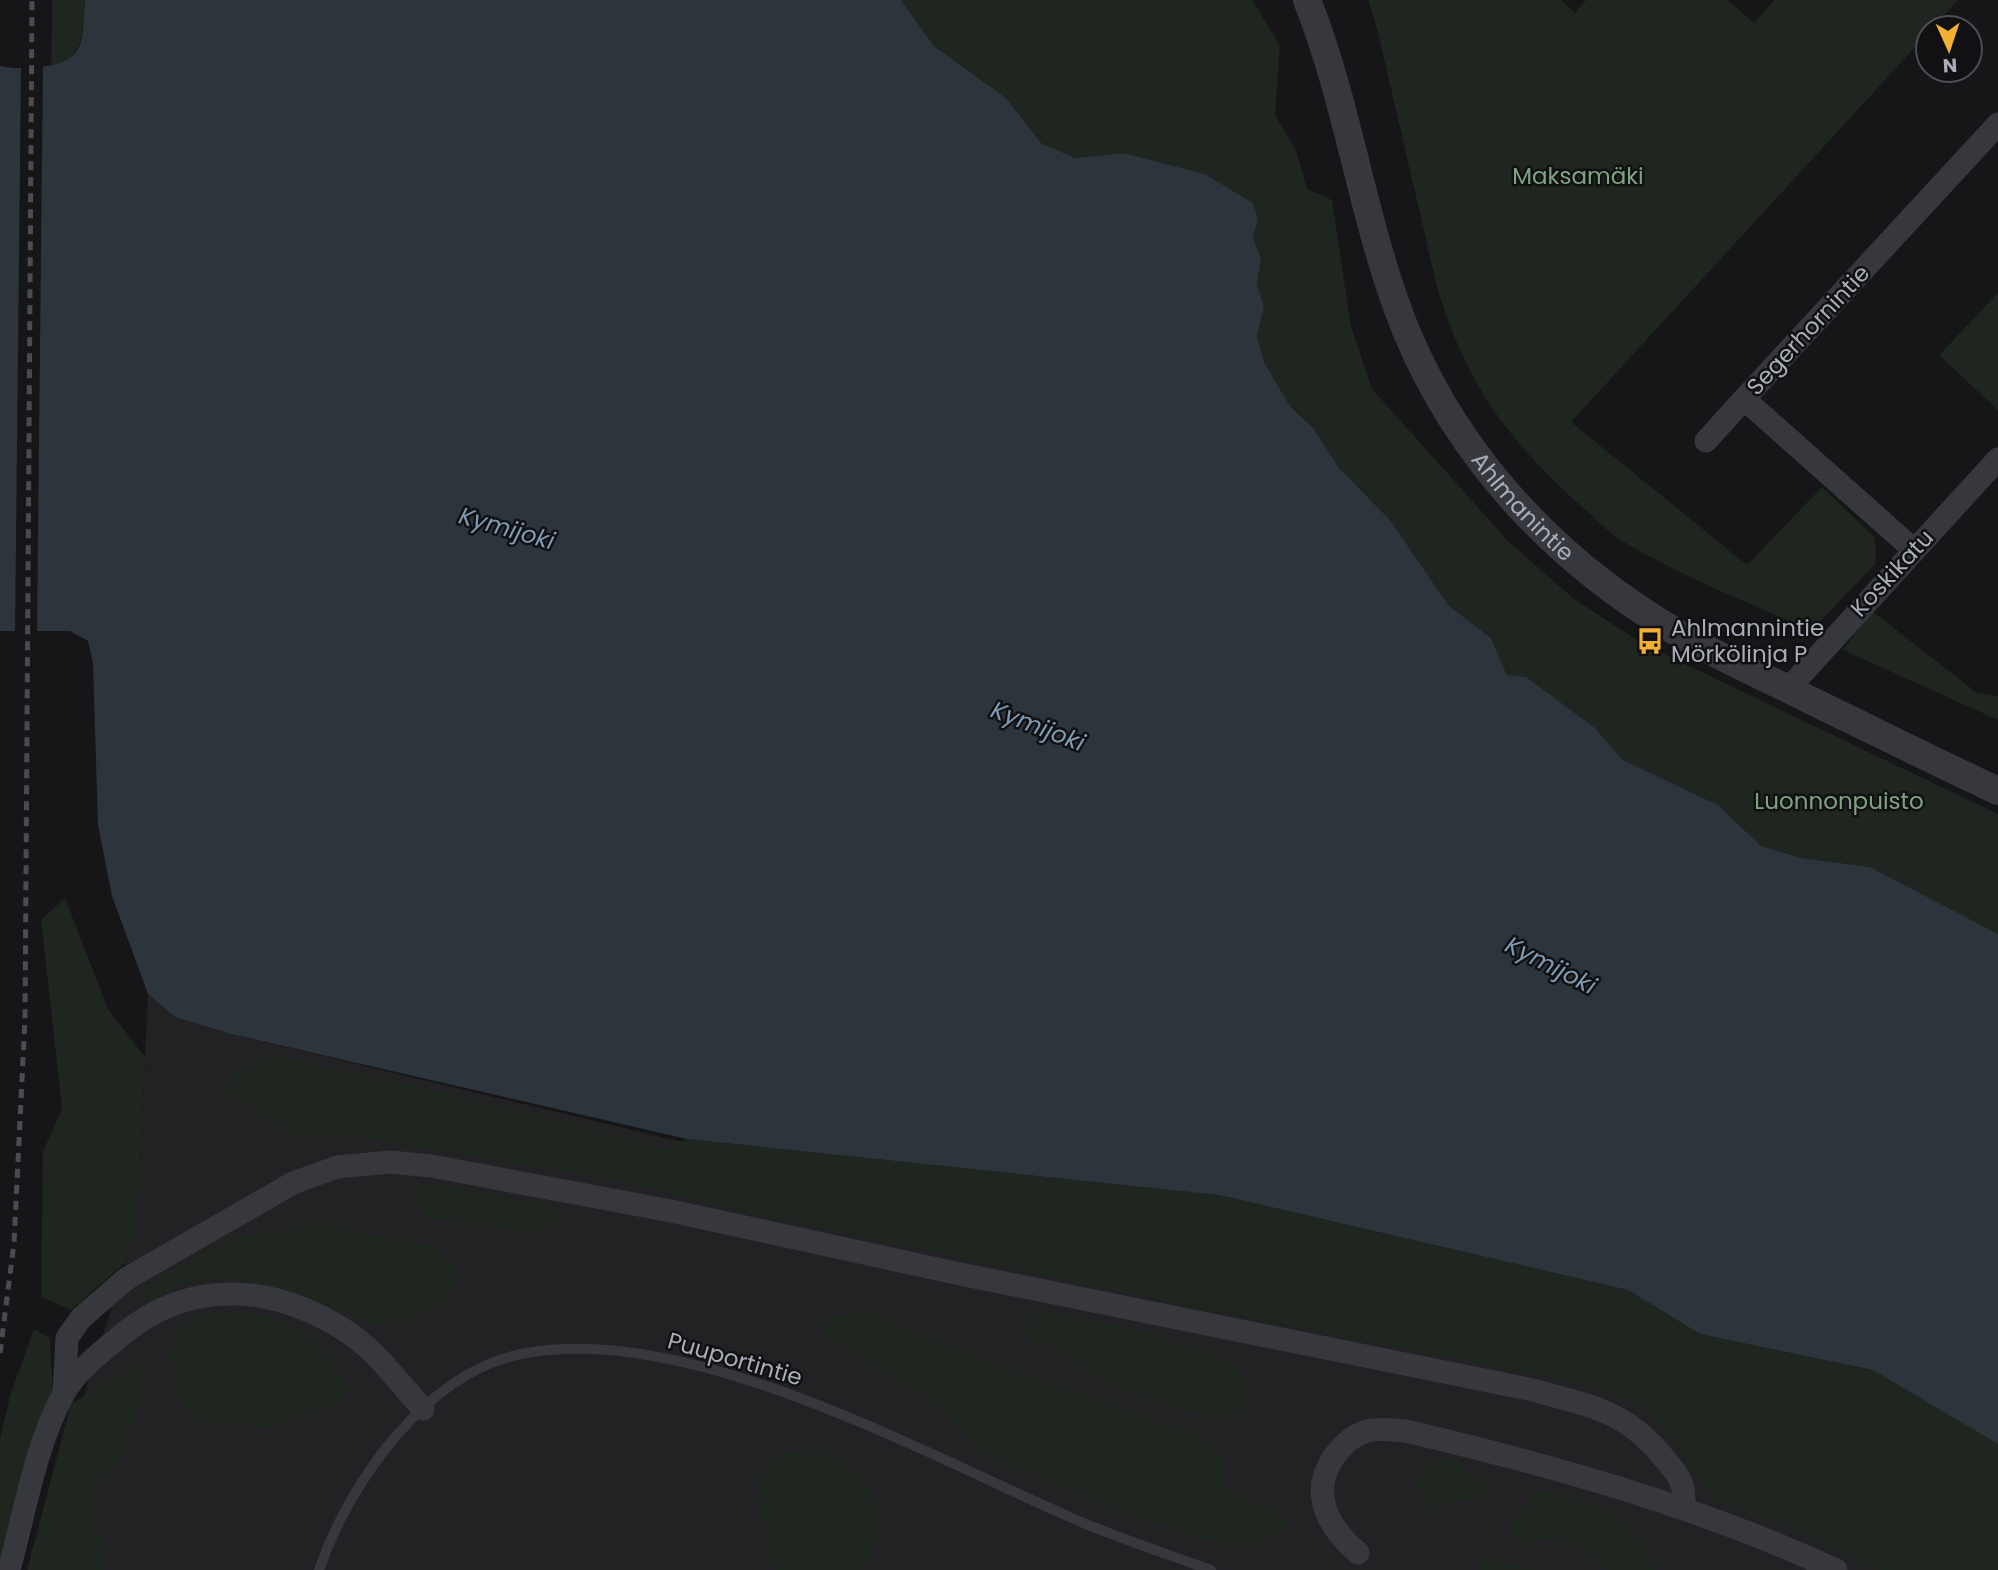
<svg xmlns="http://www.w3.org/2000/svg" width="1998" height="1570" viewBox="0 0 1998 1570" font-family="Poppins,sans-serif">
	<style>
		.built { fill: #222225 }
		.green { fill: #1e261f }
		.water { fill: #2c353c }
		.pier { fill: #161618 }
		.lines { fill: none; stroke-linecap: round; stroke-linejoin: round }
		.service { stroke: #37383d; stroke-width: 10 }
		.minor { stroke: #37383d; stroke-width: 23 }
		.tertiary { stroke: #37383d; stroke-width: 28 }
		.rail { stroke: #4a4c52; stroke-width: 5; stroke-dasharray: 9 7; stroke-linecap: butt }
		.labels { text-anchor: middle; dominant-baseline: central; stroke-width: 5; stroke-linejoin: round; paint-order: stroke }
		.park-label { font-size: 23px; fill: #7fa381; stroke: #111113 }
		.street-label { font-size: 23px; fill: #a8adb8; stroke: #111113 }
		.poi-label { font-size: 23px; fill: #a8adb8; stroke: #111113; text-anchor: start }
		.water-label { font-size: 24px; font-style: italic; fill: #7f9bb3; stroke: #111113 }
	</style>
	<rect width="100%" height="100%" fill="#161618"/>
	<path class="built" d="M 148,994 L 175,1017 L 231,1034 L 683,1142 L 1219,1195 L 1998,1570 L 29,1570 L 137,1227 Z"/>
	<path class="green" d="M 52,0 L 85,0 C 83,27 85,63 51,66 Z
		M 901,0 L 1252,0 L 1280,45 L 1275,115 L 1296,150 L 1307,189 L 1332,200 L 1351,326 L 1372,389 L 1509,542 L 1574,599 L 1643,644 L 1998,814 L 1998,934 L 1870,867 L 1802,858 L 1761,846 L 1718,805 L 1623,760 L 1595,728 L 1507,675 L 1491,638 L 1449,606 L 1390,520 L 1339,468 L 1314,429 L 1290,406 L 1264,362 L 1257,335 L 1264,307 L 1257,284 L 1261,258 L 1253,238 L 1258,219 L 1253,203 L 1205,174 L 1124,153 L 1076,158 L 1042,144 L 1006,98 L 934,46 Z
		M 1368,0 L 1561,0 L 1575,13 L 1586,0 L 1727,0 L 1754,23 L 1774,0 L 1958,0 L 1933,28 L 1928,28 L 1928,33 L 1571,422 L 1747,565 L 1822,487 L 1875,538 L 1876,563 L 1811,631 C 1749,603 1683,577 1624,542 C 1608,533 1594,517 1580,505 C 1507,440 1465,381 1437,287 L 1377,28 Z
		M 1998,293 L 1998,410 L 1939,355 Z
		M 1872,611 L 1977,693 L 1998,696 L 1998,720 L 1843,650 Z
		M 65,898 L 108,1009 L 145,1057 L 137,1227 L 126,1262 L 71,1310 L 41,1297 L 43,1151 L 62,1109 L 41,920 Z
		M 275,1055 L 550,1117 L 668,1149 L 687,1139 L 1219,1195 L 1628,1290 L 1700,1334 L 1873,1370 L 1995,1441 L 1998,1444 L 1998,1570 L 1877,1570 L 1790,1527 L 1715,1502 L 1671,1438 L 1641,1406 L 1600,1387 L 1212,1311 L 722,1207 L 599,1177 L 357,1137 L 302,1138 L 229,1096 L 226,1085 L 230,1076 Z
		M 422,1183 L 552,1205 L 562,1215 L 550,1228 L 525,1232 L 425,1217 L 415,1204 L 413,1188 Z
		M 312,1223 L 435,1246 L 458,1268 L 451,1295 L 425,1315 L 376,1325 L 292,1293 L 238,1279 L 183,1283 L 151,1300 L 139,1295 L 144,1285 L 207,1251 L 238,1238 Z
		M 1034,1308 C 1087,1321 1193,1337 1234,1368 C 1247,1378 1247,1392 1245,1407 L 1230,1420 L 1176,1408 L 1096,1378 L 1058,1349 L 1033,1343 L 1024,1331 Z
		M 211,1311 C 227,1312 246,1311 260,1315 C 300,1327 335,1350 348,1389 L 338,1408 L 289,1418 L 272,1428 L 207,1423 L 189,1417 L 178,1391 L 168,1353 L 183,1325 Z
		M 864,1311 L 965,1353 L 1194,1434 L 1227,1457 L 1221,1475 L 1229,1492 L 1277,1509 L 1290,1523 L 1261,1542 L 1223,1544 L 1144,1520 L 989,1457 L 942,1408 L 824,1333 L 823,1320 Z
		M 34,1329 L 50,1338 L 53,1398 L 0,1564 L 0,1440 L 10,1396 Z
		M 140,1363 L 148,1376 L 122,1457 L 95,1489 L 93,1508 L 104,1549 L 105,1570 L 27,1570 L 71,1404 Z
		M 818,1449 C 849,1461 883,1490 878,1527 C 877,1541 870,1556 866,1570 L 772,1570 L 756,1482 L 763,1467 L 786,1453 Z
		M 1444,1461 L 1464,1463 L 1468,1473 L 1486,1485 L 1484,1496 L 1471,1502 L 1459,1498 L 1433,1510 L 1419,1495 L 1417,1479 L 1427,1465 Z
		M 1558,1492 C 1599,1508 1641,1521 1657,1566 L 1653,1570 L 1610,1570 L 1576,1546 L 1555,1537 L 1531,1543 L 1516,1542 L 1512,1525 L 1535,1493 Z
		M 1481,1560 L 1545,1570 L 1475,1570 Z"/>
	<path class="water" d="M 85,0 L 901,0 L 934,46 L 1006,98 L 1042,144 L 1076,158 L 1124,153 L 1205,174 L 1253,203 L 1258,219 L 1253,238 L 1261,258 L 1257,284 L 1264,307 L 1257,335 L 1264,362 L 1290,406 L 1314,429 L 1339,468 L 1390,520 L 1449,606 L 1491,638 L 1507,675 L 1526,677 L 1595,728 L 1623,760 L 1718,805 L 1761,846 L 1802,858 L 1870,867 L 1998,934 L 1998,1444 L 1873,1370 L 1700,1334 L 1628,1290 L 1219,1195 L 687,1139 L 231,1034 L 175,1017 L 148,994 L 112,896 L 98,825 L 93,663 L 88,641 L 70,631 L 0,631 L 0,66 C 14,69 25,68 39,67 C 87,63 82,41 85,0 Z"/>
	<path class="pier" d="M 43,63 L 37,634 L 15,634 L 21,65 Z"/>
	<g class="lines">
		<path class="service" d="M 319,1570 C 349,1482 428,1370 526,1353 C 690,1323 923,1453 1072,1518 C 1117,1538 1165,1553 1211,1570"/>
		<path class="minor" d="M 1706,441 L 1744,399
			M 1914,550 L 1744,399 L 1998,124
			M 1788,689 L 1998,459
			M 64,1393 L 67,1338 L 81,1318 L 126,1279 L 293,1183 L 337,1167 L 390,1162 L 431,1166 L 671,1211 L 960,1274 L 1533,1390 C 1590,1406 1625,1410 1664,1458 C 1677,1473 1687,1485 1683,1506
			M 1358,1553 C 1329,1528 1309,1495 1333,1458 C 1342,1446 1352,1435 1367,1431 C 1379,1428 1393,1430 1406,1431 C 1554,1466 1698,1506 1836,1570
			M 9,1570 C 25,1512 35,1446 64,1393 C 77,1370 104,1350 124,1333 C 194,1277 276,1285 349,1333 C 377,1352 400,1384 423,1409"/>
		<path class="tertiary" id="s1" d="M 1307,0 C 1350,108 1363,226 1407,333 C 1461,461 1557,562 1676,632 C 1718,657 1763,676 1806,698 C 1870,729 1934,761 1998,791"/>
		<path class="rail" d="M 0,1353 L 14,1243 L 25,1019 L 32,0"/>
	</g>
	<defs>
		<symbol id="bus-bare" viewBox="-9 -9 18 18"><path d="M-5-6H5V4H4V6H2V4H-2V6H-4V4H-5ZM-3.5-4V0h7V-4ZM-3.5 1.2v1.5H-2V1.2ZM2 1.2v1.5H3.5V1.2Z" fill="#f2b134" stroke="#111113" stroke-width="2.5" paint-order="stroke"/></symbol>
	</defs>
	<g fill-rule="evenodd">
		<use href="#bus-bare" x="1631" y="622" width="38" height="38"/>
	</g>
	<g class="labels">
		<g class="park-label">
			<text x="1578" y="176">Maksamäki</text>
			<text x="1839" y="801">Luonnonpuisto</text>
		</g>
		<g class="street-label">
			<text transform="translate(1808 330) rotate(-47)">Segerhornintie</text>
			<text stroke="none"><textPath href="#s1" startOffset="558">Ahlmanintie</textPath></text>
			<text transform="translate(1892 573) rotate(-47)">Koskikatu</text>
			<text transform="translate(735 1359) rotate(16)">Puuportintie</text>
		</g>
		<g class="poi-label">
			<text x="1671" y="628">Ahlmannintie<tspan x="1671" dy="26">Mörkölinja P</tspan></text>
		</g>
		<g class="water-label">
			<text transform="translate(507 528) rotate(16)">Kymijoki</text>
			<text transform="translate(1038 726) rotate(21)">Kymijoki</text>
			<text transform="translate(1551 965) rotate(27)">Kymijoki</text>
		</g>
	</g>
	<g transform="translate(1949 49) rotate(177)"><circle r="33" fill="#111113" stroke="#4d4f55" stroke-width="2"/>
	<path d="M0-5L12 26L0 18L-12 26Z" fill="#f2b134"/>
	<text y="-10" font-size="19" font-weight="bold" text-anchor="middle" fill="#a8adb8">N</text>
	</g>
</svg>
